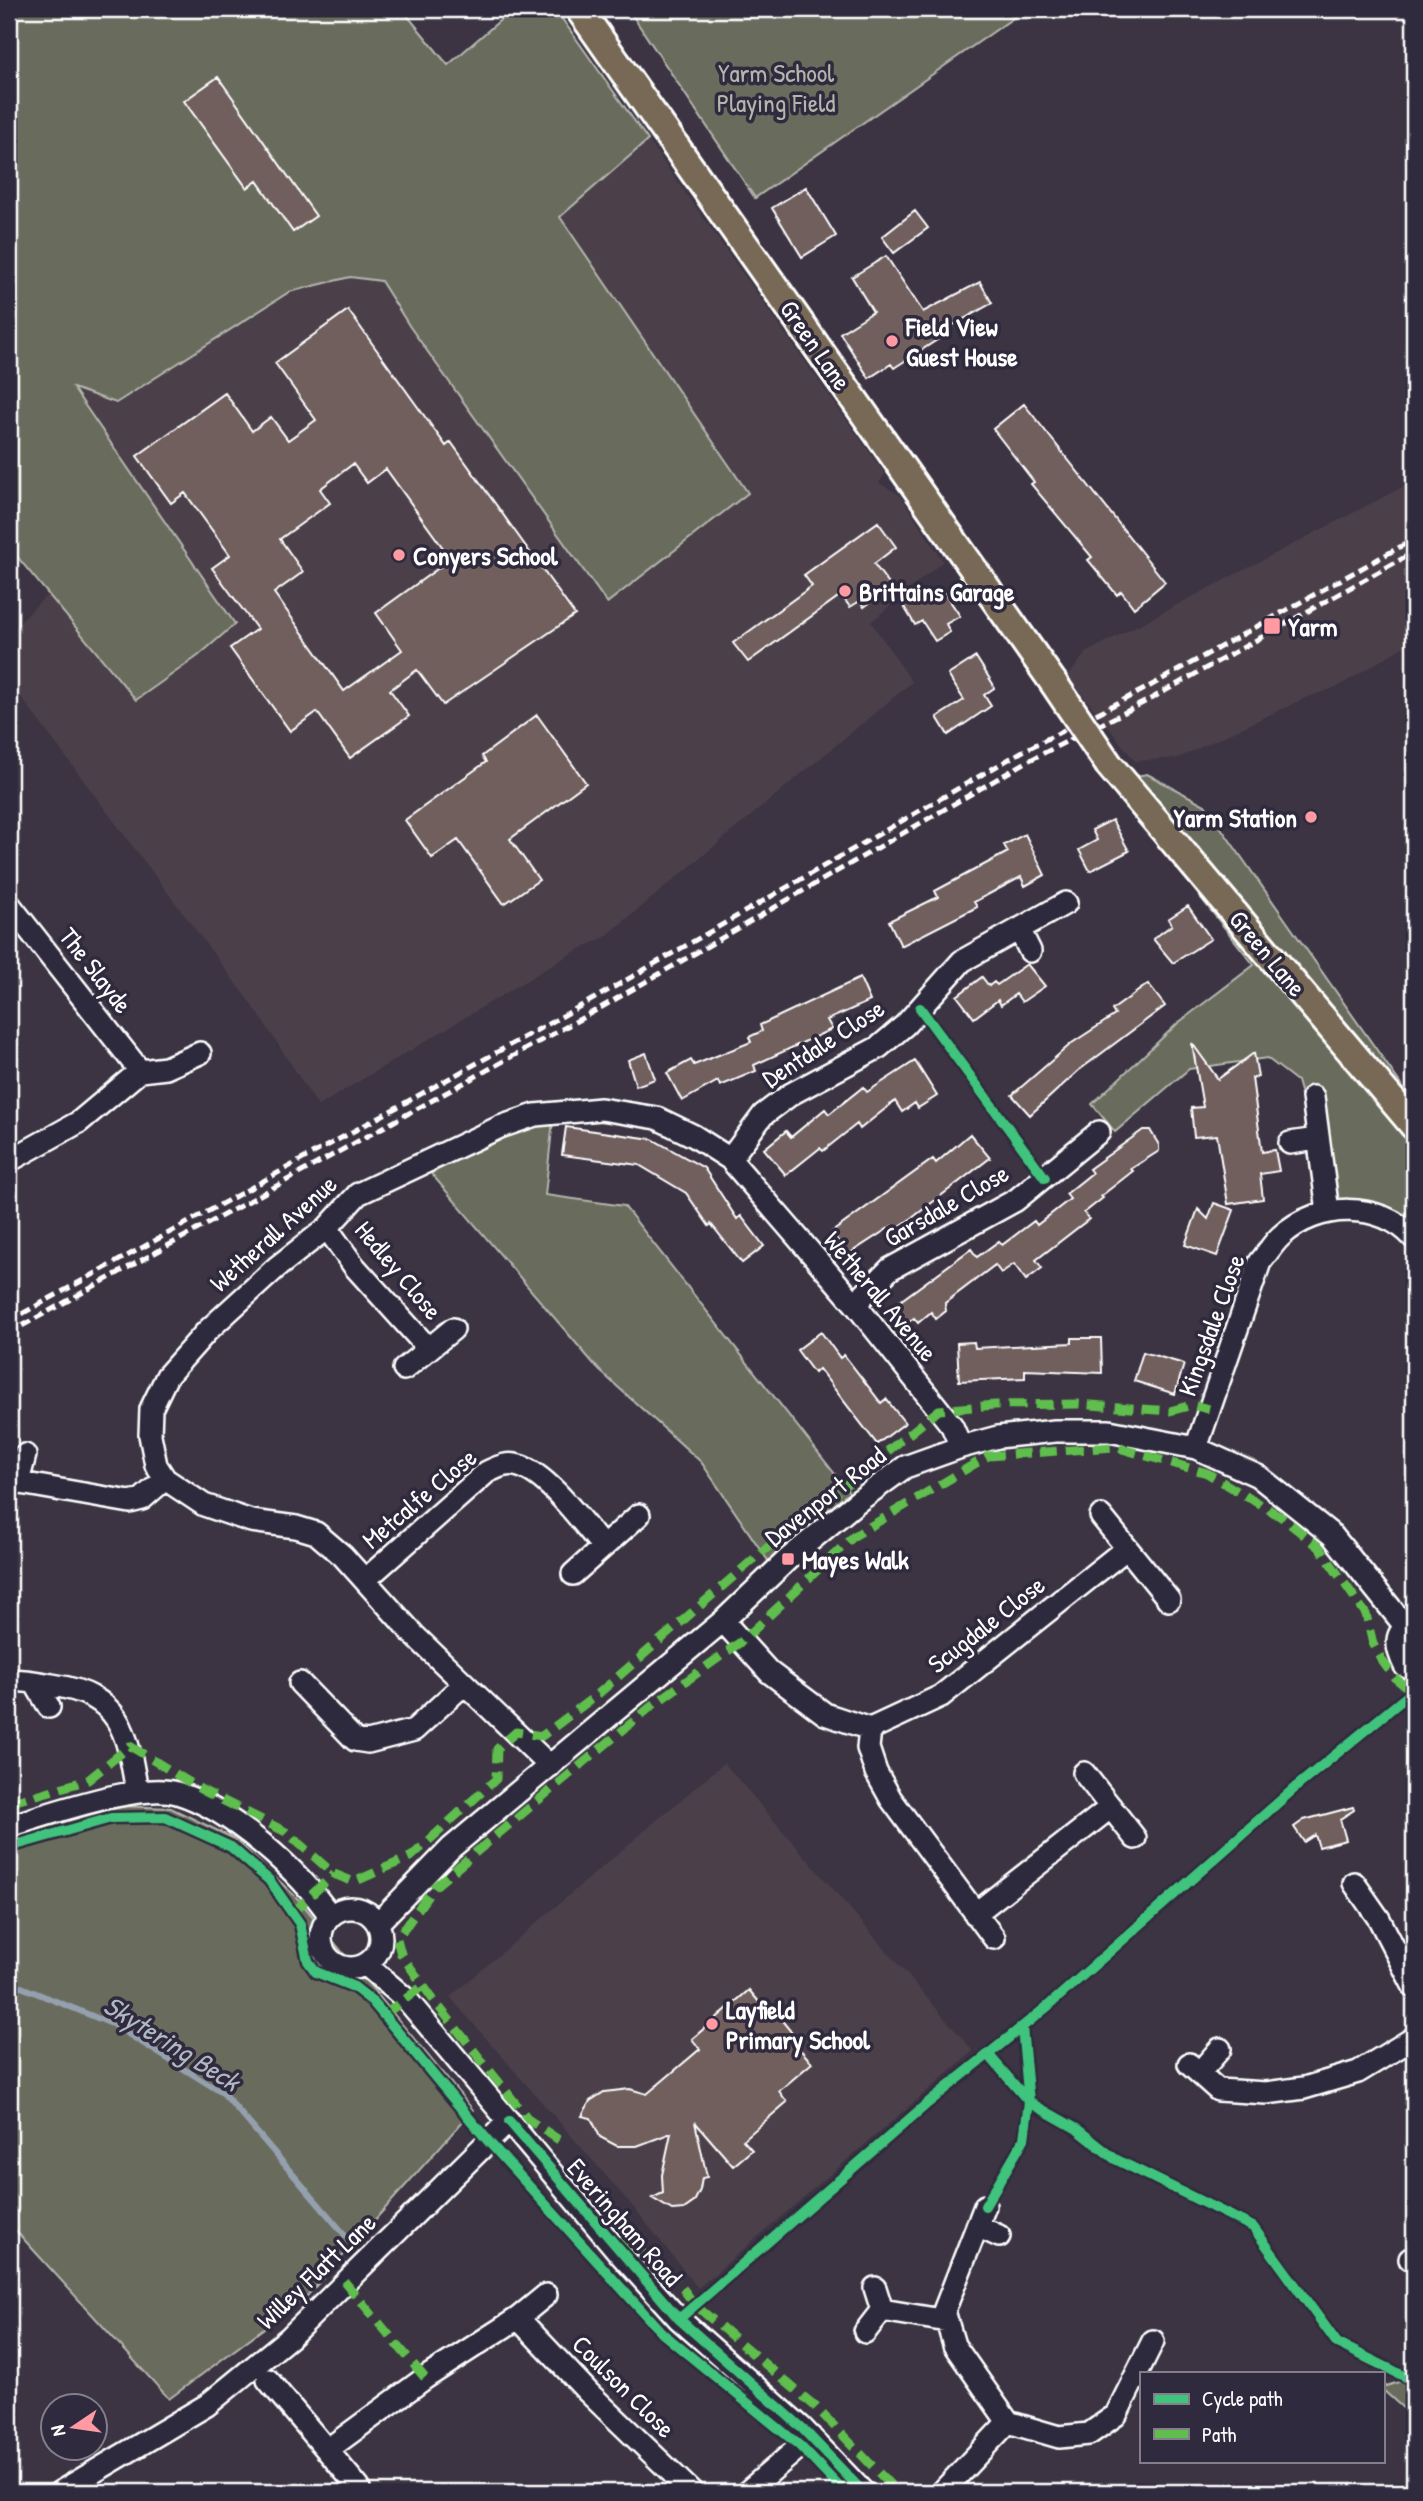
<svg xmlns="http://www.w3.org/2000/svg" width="1423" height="2501" viewBox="0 0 1423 2501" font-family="'Patrick Hand',sans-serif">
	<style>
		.built { fill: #4b414a }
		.green { fill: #696c5d; stroke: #b4b6ae; stroke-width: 2 }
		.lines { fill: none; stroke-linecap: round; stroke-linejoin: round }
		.stream { stroke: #95a0af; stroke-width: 6 }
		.building { fill: #6f5e5c; stroke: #fff; stroke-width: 2; fill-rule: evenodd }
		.minor-casing { stroke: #fff; stroke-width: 26 }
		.major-casing { stroke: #fff; stroke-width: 32 }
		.minor { stroke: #2f2a3d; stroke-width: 21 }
		.major { stroke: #776954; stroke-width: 26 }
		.rail { stroke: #fff; stroke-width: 5; stroke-dasharray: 10 5; stroke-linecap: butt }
		.major-bridge-casing { stroke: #fff; stroke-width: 32; stroke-linecap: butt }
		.major-bridge { stroke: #776954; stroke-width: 26 }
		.quiet { stroke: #5fbe4e; stroke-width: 9; stroke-dasharray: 18 9; stroke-linecap: butt }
		.cycleway-casing { stroke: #2f2a3d; stroke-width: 15 }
		.cycleway { stroke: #40c37c; stroke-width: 10 }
		.poi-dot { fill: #ff9aa2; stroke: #2f2a3d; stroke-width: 2.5 }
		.labels { text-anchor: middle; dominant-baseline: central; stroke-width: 7; stroke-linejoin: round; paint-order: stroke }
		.park-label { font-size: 26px; fill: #b4b6ae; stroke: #2f2a3d }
		.poi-label { font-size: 26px; font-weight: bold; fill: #fff; stroke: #2f2a3d; text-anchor: start }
		.street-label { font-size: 26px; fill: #fff; stroke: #2f2a3d }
		.water-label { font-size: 28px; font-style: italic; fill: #afb8c3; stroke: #2f2a3d }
	</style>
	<rect width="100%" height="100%" fill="#3c3443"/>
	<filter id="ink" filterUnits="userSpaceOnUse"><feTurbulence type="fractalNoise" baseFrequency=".0143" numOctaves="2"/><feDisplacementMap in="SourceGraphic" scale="14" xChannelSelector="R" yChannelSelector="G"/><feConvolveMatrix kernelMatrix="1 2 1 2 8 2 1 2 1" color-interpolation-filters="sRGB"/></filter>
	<g filter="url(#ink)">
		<path class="built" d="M 9,9 L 402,9 L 448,65 L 513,9 L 555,9 L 885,474 L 879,483 L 900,495 L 943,561 L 871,622 L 912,682 L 605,937 L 572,953 L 318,1106 L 258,1013 L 9,681 L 9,633 L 49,593 L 9,547 Z
			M 1414,481 L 1414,640 L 1339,686 L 1305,698 L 1178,758 L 1135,761 L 1068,676 L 1087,652 Z
			M 724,1763 L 973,2051 L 698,2288 L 636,2210 L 450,1997 Z"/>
		<path class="green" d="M 9,9 L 402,9 L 448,65 L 513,9 L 555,9 L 648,140 L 560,217 L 748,493 L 607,603 L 410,327 L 381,281 L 350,277 L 289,292 L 116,403 L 73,388 L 235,624 L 198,656 L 136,700 L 9,547 Z
			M 628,9 L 1026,9 L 755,198 Z
			M 1147,774 L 1205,805 L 1414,1103 L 1414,1248 L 1409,1242 L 1333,1204 L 1297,1081 L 1267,1058 L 1189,1069 L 1115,1132 L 1092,1104 L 1178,1023 L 1254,965 L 1108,781 Z
			M 554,1111 L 545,1195 L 624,1206 L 857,1502 L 775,1571 L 701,1462 L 599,1370 L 423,1164 Z
			M 119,1806 L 171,1808 L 235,1839 L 300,1901 L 473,2110 L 307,2296 L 169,2399 L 9,2223 L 9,1830 Z
			M 1414,2377 L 1414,2418 L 1383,2390 L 1383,2387 Z"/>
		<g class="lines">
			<path class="stream" d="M 9,1982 L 112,2024 L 224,2094 L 345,2235"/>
		</g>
		<path class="building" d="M 218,77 L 316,216 L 293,232 L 257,181 L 247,188 L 184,101 Z
			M 806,187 L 836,236 L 802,257 L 772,208 Z
			M 915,211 L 928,228 L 894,253 L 882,237 Z
			M 886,256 L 923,312 L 980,282 L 992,303 L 937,334 L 940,338 L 894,368 L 891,364 L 869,378 L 840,333 L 873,312 L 852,277 Z
			M 348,310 L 446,446 L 451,442 L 575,615 L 443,705 L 417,670 L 390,690 L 409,716 L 350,758 L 317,712 L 290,731 L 230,648 L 257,629 L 212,568 L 230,555 L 185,493 L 171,503 L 137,456 L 225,393 L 252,431 L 271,417 L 288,440 L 316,420 L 275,363 ZM 353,464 L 367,483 L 386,469 L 451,559 L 376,613 L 402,650 L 344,691 L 274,593 L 303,572 L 280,539 L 330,503 L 320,489 Z
			M 1024,404 L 1165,582 L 1134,608 L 1121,591 L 1117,595 L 1088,560 L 1092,557 L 1031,484 L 1034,482 L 993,429 Z
			M 878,522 L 896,547 L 874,564 L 891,587 L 864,607 L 860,601 L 850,607 L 841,595 L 748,662 L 733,643 L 812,586 L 804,575 Z
			M 942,589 L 960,616 L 946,624 L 950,632 L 935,641 L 922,621 L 915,625 L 903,605 L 925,591 L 930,597 Z
			M 976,657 L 993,684 L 994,688 L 984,695 L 991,706 L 948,735 L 937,717 L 964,700 L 948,675 Z
			M 537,715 L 586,783 L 510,839 L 539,880 L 504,904 L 458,840 L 432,858 L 405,820 L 486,762 L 482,756 Z
			M 1112,820 L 1129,851 L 1090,871 L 1079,850 L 1097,840 L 1092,830 Z
			M 1025,834 L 1045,875 L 1025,886 L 1021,877 L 974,902 L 977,907 L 901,946 L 889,921 L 938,897 L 935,891 L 1008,852 L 1004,845 Z
			M 1188,906 L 1211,939 L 1173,963 L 1153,939 L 1172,925 L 1168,919 Z
			M 1027,964 L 1045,986 L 1022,1002 L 1016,994 L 1001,1005 L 998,1000 L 974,1018 L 957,996 L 982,977 L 989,986 L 994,982 L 997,985 Z
			M 860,978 L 870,1001 L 827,1020 L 832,1029 L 754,1065 L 756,1071 L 720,1086 L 718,1081 L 682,1101 L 667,1073 L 691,1060 L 694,1065 L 751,1042 L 749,1037 L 762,1031 L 760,1025 Z
			M 1148,984 L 1165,1006 L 1078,1071 L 1030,1115 L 1012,1095 L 1072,1043 L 1115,1015 L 1112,1010 Z
			M 1192,1043 L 1218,1079 L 1254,1053 L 1258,1077 L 1252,1078 L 1262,1152 L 1275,1150 L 1279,1171 L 1260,1174 L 1263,1199 L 1228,1204 L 1217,1135 L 1194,1137 L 1191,1108 L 1203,1107 Z
			M 646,1053 L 655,1079 L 636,1086 L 628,1060 Z
			M 915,1061 L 937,1096 L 918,1108 L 915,1103 L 902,1112 L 895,1101 L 860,1129 L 857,1124 L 823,1151 L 820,1148 L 786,1175 L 764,1149 L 786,1131 L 791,1137 L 825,1109 L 829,1114 L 863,1087 L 867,1092 Z
			M 566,1127 L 652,1139 L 704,1168 L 737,1219 L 741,1216 L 764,1246 L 742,1263 L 711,1224 L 709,1226 L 686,1193 L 639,1165 L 562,1155 Z
			M 1143,1130 L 1150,1130 L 1159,1145 L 1159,1151 L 1131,1169 L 1133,1171 L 1101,1196 L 1103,1198 L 1084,1213 L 1089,1219 L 1036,1260 L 1042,1268 L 1026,1280 L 1014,1264 L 1001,1273 L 995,1265 L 945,1303 L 946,1311 L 936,1319 L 931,1312 L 918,1323 L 914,1318 L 906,1324 L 892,1307 L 971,1249 L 977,1257 L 999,1241 L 1002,1245 L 1034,1221 L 1037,1225 L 1070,1199 L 1066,1194 L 1092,1173 L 1089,1169 Z
			M 970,1134 L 990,1158 L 912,1218 L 894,1230 L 892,1226 L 847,1255 L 832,1232 L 933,1159 L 936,1163 Z
			M 1214,1203 L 1234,1210 L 1217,1256 L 1185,1245 L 1198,1209 L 1208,1219 Z
			M 821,1332 L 840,1358 L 844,1355 L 881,1403 L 886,1399 L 905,1423 L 877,1444 L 819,1369 L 814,1373 L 797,1350 Z
			M 1072,1338 L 1101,1338 L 1102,1373 L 1025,1370 L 1025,1378 L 959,1381 L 957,1343 L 974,1342 L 975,1348 L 1072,1343 Z
			M 1143,1352 L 1184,1364 L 1175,1394 L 1134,1381 Z
			M 1353,1807 L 1354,1810 L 1340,1819 L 1346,1840 L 1319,1847 L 1315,1835 L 1304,1842 L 1294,1827 L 1304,1820 Z
			M 749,1990 L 771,2016 L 775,2012 L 793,2034 L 789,2037 L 812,2063 L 779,2091 L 787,2102 L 743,2140 L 752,2150 L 733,2166 L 695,2122 L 707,2177 L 702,2178 L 700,2190 L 694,2202 L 684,2209 L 672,2210 L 652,2198 L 663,2193 L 662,2175 L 671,2133 L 637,2146 L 617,2146 L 600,2137 L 591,2118 L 582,2116 L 590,2101 L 604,2092 L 630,2089 L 647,2094 L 700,2049 L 692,2039 Z"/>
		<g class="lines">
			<defs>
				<path id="minor" d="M 9,904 L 140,1071
					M 1019,929 L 1030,951
					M 1313,1097 L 1328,1212
					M 1290,1143 L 1317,1139
					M 730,1159 L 763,1115 L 791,1094 L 879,1047 L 905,1025 L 962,961 L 1066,903
					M 9,1161 L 79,1122 L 140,1071 L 166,1068 L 200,1053
					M 327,1228 L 354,1266 L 427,1347
					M 855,1304 L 890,1269 L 1016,1200 L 1099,1132
					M 404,1369 L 453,1329
					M 1196,1448 L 1260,1262 C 1267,1254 1273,1243 1281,1236 C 1318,1202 1379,1201 1414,1238
					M 9,1481 L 130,1502 L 142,1499 L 165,1479
					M 18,1482 L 25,1455
					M 1101,1516 L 1169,1600
					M 573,1574 L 639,1515
					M 365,1580 L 487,1472 C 498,1467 507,1462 519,1466 C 548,1474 584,1525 603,1547
					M 723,1621 L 769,1672 L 825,1714 L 870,1729 L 941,1696 L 1127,1548
					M 1414,1622 C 1392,1632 1396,1648 1405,1666 L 1414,1670
					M 9,1681 C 23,1679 38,1683 52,1685 C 121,1695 127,1731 137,1792
					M 35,1683 L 49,1707
					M 300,1683 L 355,1740 L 368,1742 L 414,1730 L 464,1684
					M 870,1729 L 868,1748 L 876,1772 L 891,1799 L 994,1938
					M 550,1766 L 414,1635 L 343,1556 L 316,1533 L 296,1527 L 251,1521 L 204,1505 L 165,1479 L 156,1465 L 150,1435 L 151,1409 L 167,1376 L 207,1331 L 277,1267 L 327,1228 L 358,1194 L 500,1127 L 535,1115 L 601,1109 L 657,1118 L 694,1136 L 730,1159 L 855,1304 L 952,1426 L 961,1447
					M 1084,1773 L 1135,1838
					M 9,1826 C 48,1815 138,1782 177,1793 C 230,1809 300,1871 330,1916
					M 1354,1883 L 1379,1919 L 1414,1987
					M321 1938a30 30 0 1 1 60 0a30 30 0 1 1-60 0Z
					M 975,1914 L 1111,1807
					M 378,1923 L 451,1848 L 723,1621 L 788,1559 L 857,1502 L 905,1467 L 961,1447 L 998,1437 L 1055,1431 L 1109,1431 L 1196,1448 L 1258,1476 L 1332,1535 L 1405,1626
					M 366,1965 L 407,2000 L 620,2254 L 679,2319 L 801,2427 L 863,2492
					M 1189,2064 L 1218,2090 L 1266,2093 L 1304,2088 L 1358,2072 L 1414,2038
					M 1199,2073 L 1220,2049
					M 985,2206 L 944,2311 L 954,2345 L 1008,2422 L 1059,2437 L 1089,2434 L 1116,2415 L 1153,2341
					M 977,2226 L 999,2236
					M 1410,2259 L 1414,2258
					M 882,2310 L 947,2321
					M 518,2318 L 588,2392 L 692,2492
					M 865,2332 L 882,2310 L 875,2288
					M 268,2380 L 359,2488
					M 327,2450 L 425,2378 L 518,2318 L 546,2295
					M 60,2492 L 207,2405 L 290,2337 L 509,2121
					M 747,2492 L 811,2437
					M 942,2492 L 1008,2422"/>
				<path id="major" d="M 579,9 L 1053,682
					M 1109,765 L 1414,1126"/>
			</defs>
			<use href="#minor" class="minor-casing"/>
			<use href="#major" class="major-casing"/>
			<use href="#minor" class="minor"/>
			<use href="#major" class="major"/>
			<path class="rail" d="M 9,1321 L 597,997 L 1023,751 L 1141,691 L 1414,539
				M 9,1333 L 602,1007 L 1028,761 L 1147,701 L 1414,552"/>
			<defs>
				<path id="major-bridge" d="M 1053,682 L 1109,765"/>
			</defs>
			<use href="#major-bridge" class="major-bridge-casing"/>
			<use href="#major-bridge" class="major-bridge"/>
			<path class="quiet" d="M 9,1803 L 88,1780 L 130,1746 L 202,1790 L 286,1832 L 334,1874 L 354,1882 L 412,1856 L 496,1779 L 497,1749 L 516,1732 L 542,1736 L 598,1694 L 762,1552 L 939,1410 L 995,1405 L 1078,1404 L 1170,1411 L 1192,1405 L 1209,1409
				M 292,1913 L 334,1874
				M 384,2015 L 424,1985
				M 559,2140 L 529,2120 L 432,1998 L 401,1954 L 397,1939 L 434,1887 L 653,1705 L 742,1641 L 854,1536 L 988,1456 L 1115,1447 L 1207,1473 L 1280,1516 L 1319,1547 L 1366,1614 L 1373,1644 L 1383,1662 L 1395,1678 L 1414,1693
				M 621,2236 L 675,2278 L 695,2305 L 816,2407 L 897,2492
				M 344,2281 L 425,2378"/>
			<defs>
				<path id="cycleway" d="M 920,1008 L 1045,1178
					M 9,1847 L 111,1818 L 165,1817 L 231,1847 L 269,1880 L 300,1924 L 308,1961 L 316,1972 L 354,1987 L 372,2001 L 489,2142 L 662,2333 L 800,2446 L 844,2492
					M 988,2054 L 1029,2102 L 1077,2129 L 1115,2159 L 1253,2227 L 1337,2343 L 1414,2381
					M 509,2121 L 679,2319 L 801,2427 L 863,2492
					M 985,2206 L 1024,2139 L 1029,2102 L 1022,2027
					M 679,2319 L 929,2102 L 1048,2006 L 1297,1786 L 1412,1692 L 1414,1686"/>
			</defs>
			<use href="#cycleway" class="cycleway-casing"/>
			<use href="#cycleway" class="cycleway"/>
		</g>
	</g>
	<g class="poi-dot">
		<circle cx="892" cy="341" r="7"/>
		<circle cx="399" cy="555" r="7"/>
		<circle cx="845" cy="591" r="7"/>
		<rect x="1263" y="617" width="18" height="18" rx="3.5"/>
		<circle cx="1311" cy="817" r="7"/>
		<rect x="781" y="1552" width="14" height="14" rx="3.5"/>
		<circle cx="712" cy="2024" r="7"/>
	</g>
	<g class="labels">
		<g class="park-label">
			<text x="776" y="72">Yarm School<tspan x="776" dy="30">Playing Field</tspan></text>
		</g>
		<g class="poi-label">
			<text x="906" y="326">Field View<tspan x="906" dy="30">Guest House</tspan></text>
			<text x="413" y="555">Conyers School</text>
			<text x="859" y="591">Brittains Garage</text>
			<text x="1288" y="626">Yarm</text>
			<text x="1297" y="817" text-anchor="end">Yarm Station</text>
			<text x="802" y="1559">Mayes Walk</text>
			<text x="726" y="2009">Layfield<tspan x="726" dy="30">Primary School</tspan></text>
		</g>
		<g class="street-label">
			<text transform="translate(816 345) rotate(55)">Green Lane</text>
			<text transform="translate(1268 953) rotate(50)">Green Lane</text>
			<text transform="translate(96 970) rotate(52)">The Slayde</text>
			<text transform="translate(823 1043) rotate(-33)">Dentdale Close</text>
			<text transform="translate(946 1205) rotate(-30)">Garsdale Close</text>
			<text transform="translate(273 1233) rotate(-42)">Wetherall Avenue</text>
			<text transform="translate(399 1270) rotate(50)">Hedley Close</text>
			<text transform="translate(881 1296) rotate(50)">Wetherall Avenue</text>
			<text transform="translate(1211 1325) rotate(-70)">Kingsdale Close</text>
			<text transform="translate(825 1496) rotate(-38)">Davenport Road</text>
			<text transform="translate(419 1498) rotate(-40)">Metcalfe Close</text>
			<text transform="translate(986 1624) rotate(-38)">Scugdale Close</text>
			<text transform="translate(625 2222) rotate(49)">Everingham Road</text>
			<text transform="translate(316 2271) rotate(-44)">Willey Flatt Lane</text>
			<text transform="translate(624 2386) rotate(45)">Coulson Close</text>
		</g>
		<g class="water-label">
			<text transform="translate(172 2043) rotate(32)">Skytering Beck</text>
		</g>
	</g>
	<rect width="1423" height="2501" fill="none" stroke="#2f2a3d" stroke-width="35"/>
	<rect x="18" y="18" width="1388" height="2466" fill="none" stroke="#fff" stroke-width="2.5" filter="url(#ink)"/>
	<rect x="1140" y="2372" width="245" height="91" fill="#2f2a3d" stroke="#827f8b" stroke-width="2"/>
	<rect x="1154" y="2394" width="35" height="10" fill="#40c37c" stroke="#827f8b" stroke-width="2"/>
	<text x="1202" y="2406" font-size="21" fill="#ffffff">Cycle path</text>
	<rect x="1154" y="2429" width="35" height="10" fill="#5fbe4e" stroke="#827f8b" stroke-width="2"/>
	<text x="1202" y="2442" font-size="21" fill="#ffffff">Path</text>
	<g transform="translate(74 2427) rotate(257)"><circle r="33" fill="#2f2a3d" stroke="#827f8b" stroke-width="2"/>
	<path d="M0-5L12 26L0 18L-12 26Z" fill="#ff9aa2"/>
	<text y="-10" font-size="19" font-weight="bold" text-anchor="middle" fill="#ffffff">N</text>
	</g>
</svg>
